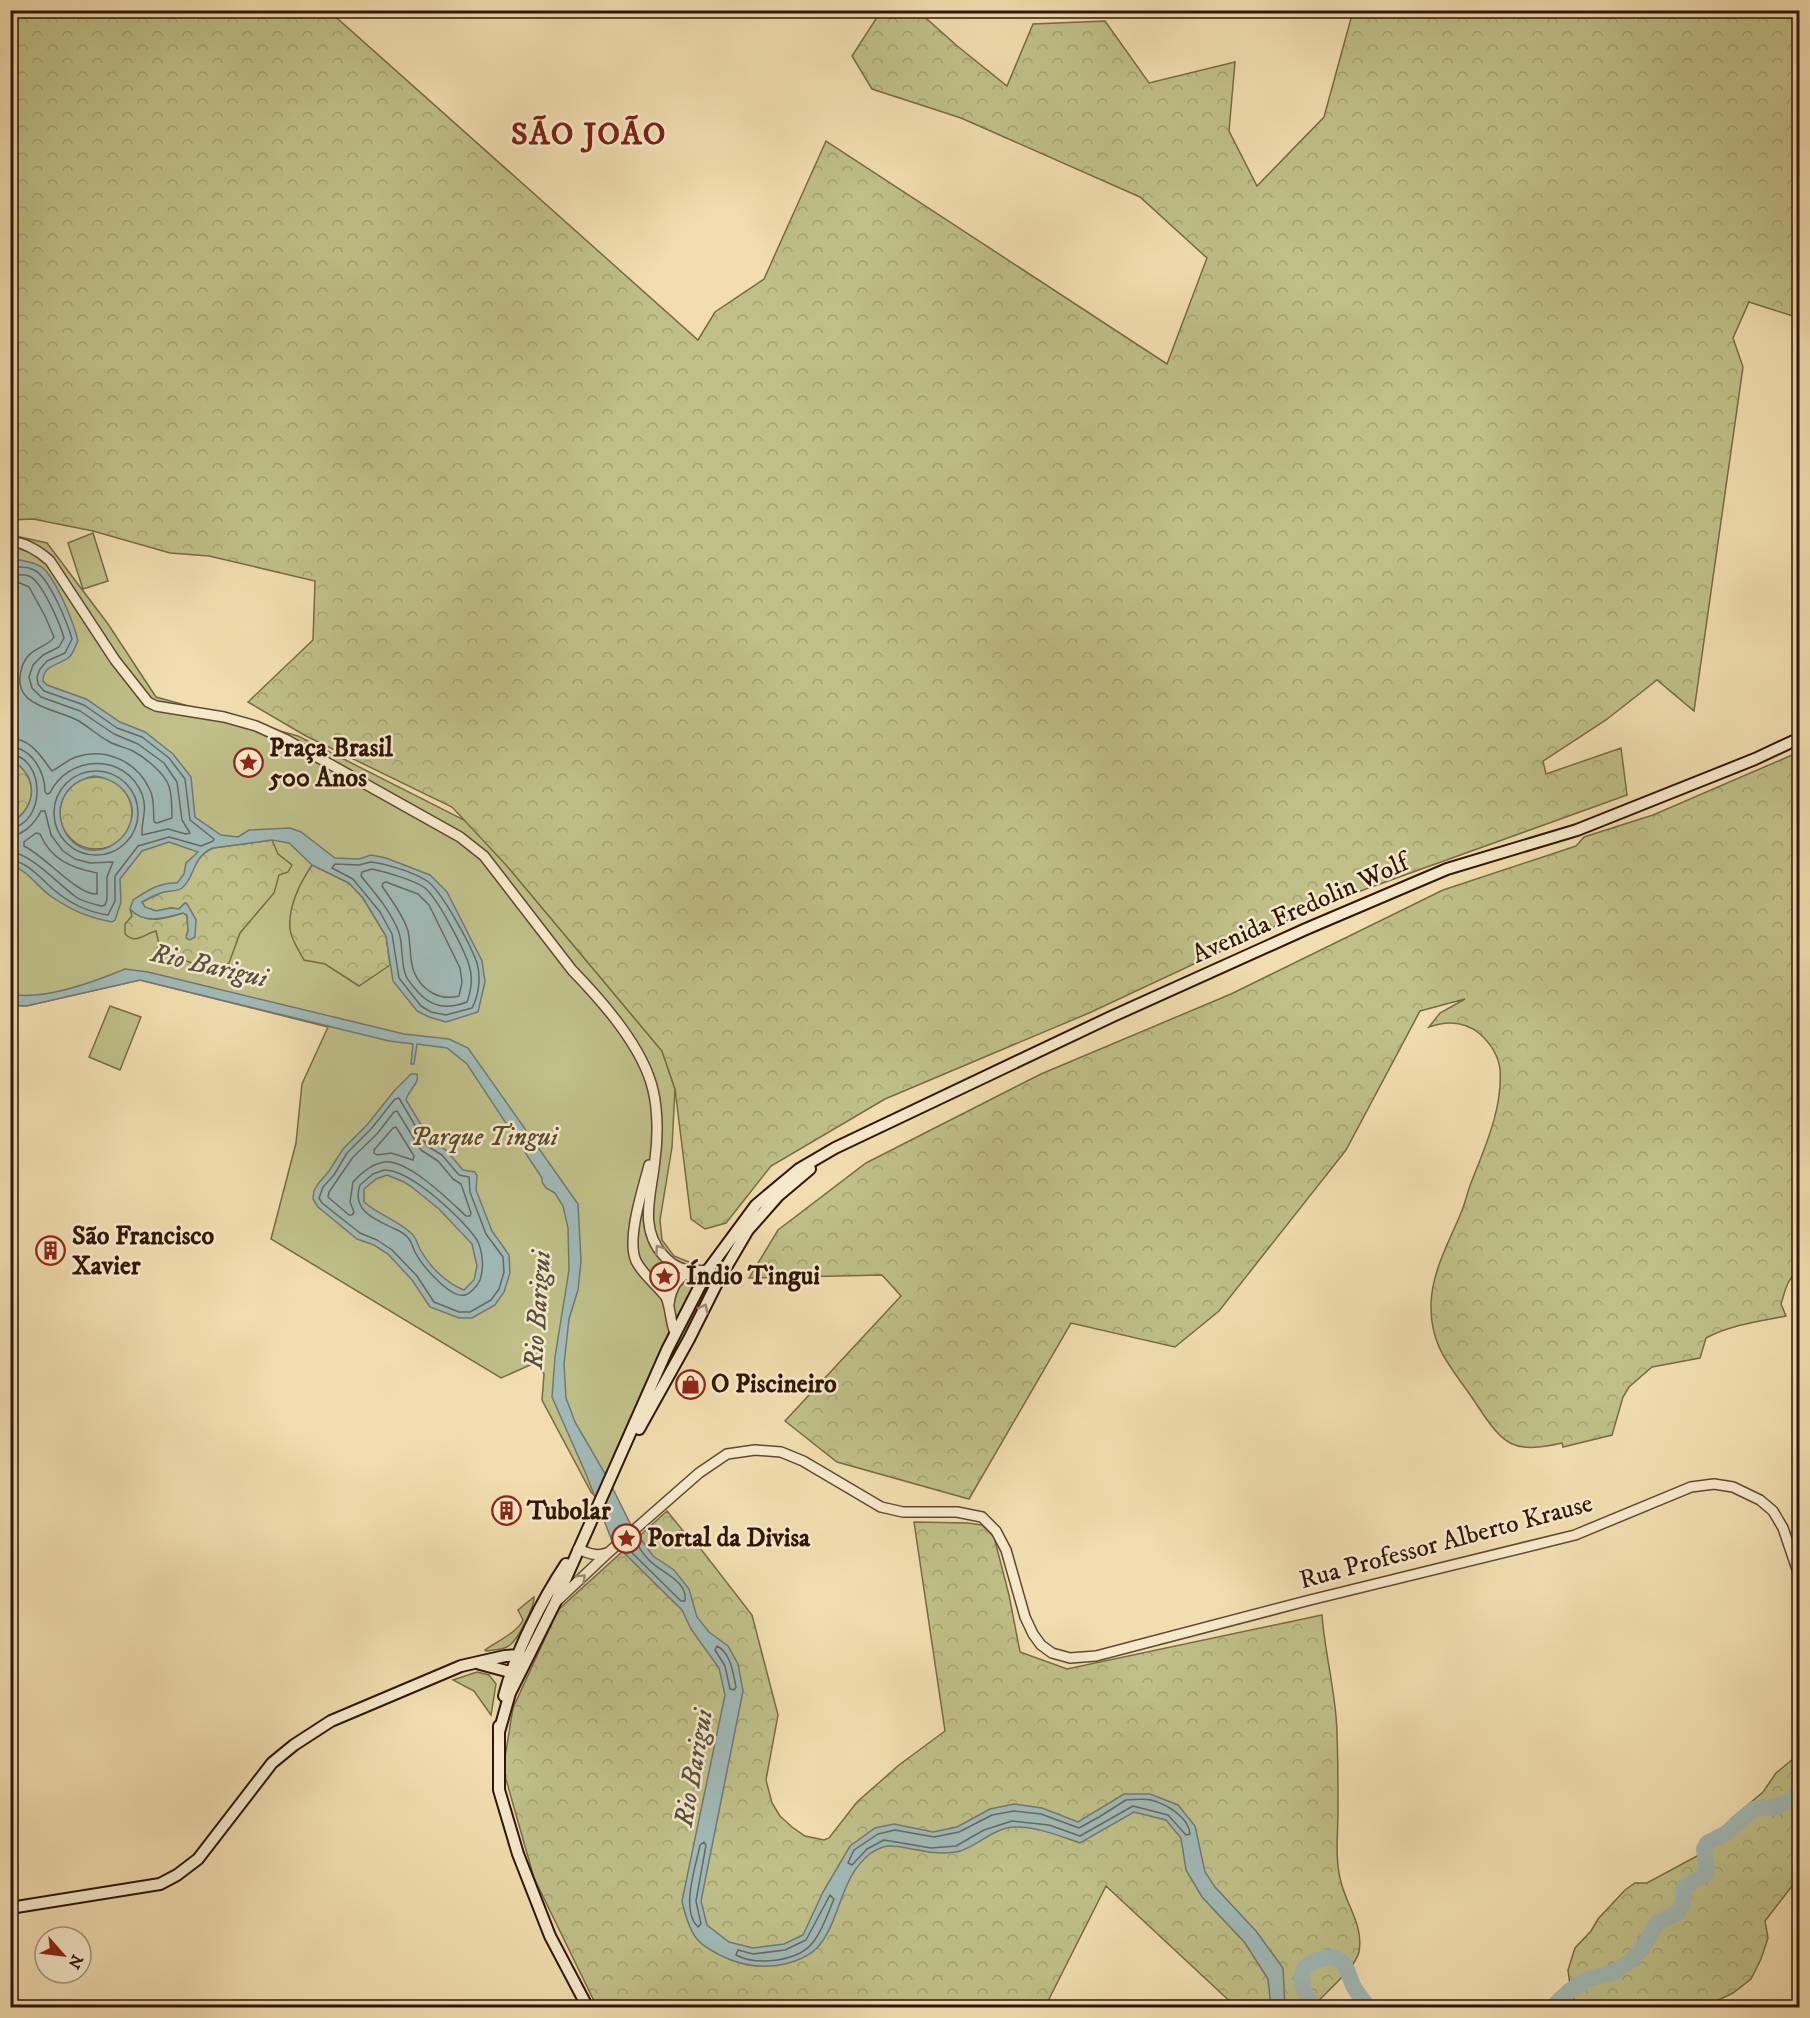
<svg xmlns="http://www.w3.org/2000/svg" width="1810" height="2018" viewBox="0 0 1810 2018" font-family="'IM FELL DW Pica',serif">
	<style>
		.green { fill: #bfbf87; stroke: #786a48; stroke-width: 1.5 }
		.forest { fill: url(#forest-crowns); stroke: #786a48; stroke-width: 1.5 }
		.water { fill: #a0b9b7; stroke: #737871; stroke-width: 1.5; fill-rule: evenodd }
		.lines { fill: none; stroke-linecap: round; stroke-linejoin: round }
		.shore { stroke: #686860; stroke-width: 1.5 }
		.river { stroke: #a0b9b7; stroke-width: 16 }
		.tertiary-casing { stroke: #604832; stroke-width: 12 }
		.secondary-casing { stroke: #301608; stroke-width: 14 }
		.tertiary { stroke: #f6e9cb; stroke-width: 9 }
		.secondary { stroke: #f6e9cb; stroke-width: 10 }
		.oneway { stroke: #9d8a73 }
		.labels { text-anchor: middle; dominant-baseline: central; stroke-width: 5; stroke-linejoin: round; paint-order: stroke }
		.poi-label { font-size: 26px; font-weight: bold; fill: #301608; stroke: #f6e9cb; text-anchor: start }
		.street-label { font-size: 26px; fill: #301608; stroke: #f6e9cb }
		.park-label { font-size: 26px; font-style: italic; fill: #5b492e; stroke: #f6e9cb }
		.water-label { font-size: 27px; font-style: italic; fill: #574f45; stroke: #f6e9cb }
		.district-label { font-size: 32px; font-weight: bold; letter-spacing: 1.5px; fill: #7a1f14; stroke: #f6e9cb }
	</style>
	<defs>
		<pattern id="forest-crowns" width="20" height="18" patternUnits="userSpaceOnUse" patternTransform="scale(1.5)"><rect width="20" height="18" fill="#bfbf87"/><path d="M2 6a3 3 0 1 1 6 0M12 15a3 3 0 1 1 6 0" fill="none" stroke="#a4a373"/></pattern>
	</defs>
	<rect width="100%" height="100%" fill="#f1ddaf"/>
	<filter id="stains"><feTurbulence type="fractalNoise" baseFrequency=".00333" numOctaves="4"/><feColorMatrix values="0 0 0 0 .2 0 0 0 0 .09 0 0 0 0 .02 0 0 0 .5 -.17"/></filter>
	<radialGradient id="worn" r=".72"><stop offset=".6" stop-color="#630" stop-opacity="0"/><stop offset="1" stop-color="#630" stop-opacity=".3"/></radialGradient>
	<path class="green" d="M 93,533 L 108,581 L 83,589 L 68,543 Z
		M 11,535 L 47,543 L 108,624 L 156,697 L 298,736 L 472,824 L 662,1051 L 675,1089 L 672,1147 L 660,1220 L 662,1240 L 674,1256 L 708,1270 L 596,1497 L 591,1492 L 542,1400 L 544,1374 L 540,1366 L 530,1365 L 501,1378 L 271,1239 L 296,1143 L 302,1084 L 328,1027 L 140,980 L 26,1006 L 11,1005 Z
		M 110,1006 L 141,1017 L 120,1070 L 89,1057 Z
		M 534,1597 C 535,1606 518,1639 510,1645 C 503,1650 495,1650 486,1651 L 485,1650 C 496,1642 518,1632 523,1620 L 518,1610 Z
		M 477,1672 L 489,1675 L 496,1684 L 491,1715 L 474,1691 L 453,1680 Z"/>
	<path class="forest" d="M 10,11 L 329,11 L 698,340 L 715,312 L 764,279 L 826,141 L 1167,364 L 1207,258 L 1140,197 L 961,118 L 872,89 L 852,56 L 881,11 L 918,11 L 956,45 L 1007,86 L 1033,24 L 1105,21 L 1149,83 L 1235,62 L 1229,131 L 1257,186 L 1324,117 L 1353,11 L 1799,11 L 1799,318 L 1749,302 L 1733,338 L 1743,367 L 1694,711 L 1657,680 L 1606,720 L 1543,761 L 1546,774 L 1621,748 L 1627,795 L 1316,907 L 1089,1013 L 885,1099 L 771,1166 L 726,1223 L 705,1229 L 691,1219 L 675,1089 L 662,1051 L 507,866 L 452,807 L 306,736 L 248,702 L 313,640 L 315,581 L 209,556 L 170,553 L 93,531 L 33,519 L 11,520 Z
		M 1799,752 L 1800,1055 L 1797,1060 L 1800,1082 L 1799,1272 C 1787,1277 1785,1292 1781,1304 L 1786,1316 C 1760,1321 1730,1325 1706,1338 L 1700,1358 L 1652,1367 L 1629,1387 L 1623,1397 L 1612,1435 L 1563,1447 L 1562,1443 C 1513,1454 1504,1446 1477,1405 C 1453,1368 1430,1350 1431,1304 C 1432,1271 1449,1242 1461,1213 C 1465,1204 1467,1193 1471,1183 C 1485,1147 1503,1108 1500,1069 C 1498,1055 1490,1043 1480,1034 C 1465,1021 1446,1021 1429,1027 L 1440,1013 L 1465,999 L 1420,1011 L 1346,1150 L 1219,1311 L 1175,1347 L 1071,1323 L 969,1499 L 837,1462 L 785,1421 L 901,1296 L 882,1275 L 749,1278 L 778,1230 L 866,1163 L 1041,1074 L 1231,994 L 1443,890 L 1576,846 L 1584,837 L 1653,815 Z
		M 10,759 C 39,775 38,807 11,823 Z
		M60 813a36 36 0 1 1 72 0a36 36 0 1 1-72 0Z
		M 272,840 L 278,854 L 292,865 L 288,872 L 279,875 L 274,893 L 240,933 L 229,963 L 223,967 L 194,964 L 157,949 L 159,944 L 156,931 C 143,934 137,945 125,934 L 125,924 L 132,916 L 130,909 C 145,925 165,919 183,913 L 187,915 L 188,931 L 186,936 L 196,920 L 187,904 L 185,903 L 179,909 L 171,908 L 156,911 L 144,907 L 142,902 L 189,879 C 193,866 201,853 213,848 Z
		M 312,865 L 349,883 L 363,898 L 386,936 L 390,965 L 359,986 L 325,964 L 304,960 C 299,951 291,939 290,929 C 288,907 300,883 312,865 Z
		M 667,1511 L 684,1532 L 690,1535 L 752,1615 L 778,1715 L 766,1780 L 772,1803 L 780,1816 L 792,1827 L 805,1836 L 824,1840 L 829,1838 L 857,1802 L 899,1765 L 945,1731 L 914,1522 L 968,1523 L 982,1525 L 994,1537 L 1009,1595 L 1020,1652 L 1067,1669 L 1322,1615 C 1325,1655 1336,1693 1337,1732 C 1338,1758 1338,1784 1338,1810 C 1338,1833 1335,1856 1340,1878 C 1345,1904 1364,1924 1359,1952 C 1355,1969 1324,1993 1313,2007 L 1236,2007 L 1106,1886 L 1045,2007 L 597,2007 L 534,1878 L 503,1769 L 513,1708 L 558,1610 Z
		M 1799,1754 L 1799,1877 L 1765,1921 L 1768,1938 L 1761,1959 L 1751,1979 L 1733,1993 L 1716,2001 L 1695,2008 L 1578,2007 L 1571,1993 L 1568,1970 L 1575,1948 L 1591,1931 L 1598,1919 L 1625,1890 L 1635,1883 L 1647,1883 L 1699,1855 L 1731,1819 L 1763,1792 L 1776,1773 Z"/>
	<path class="water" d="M 20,560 C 30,562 40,564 46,571 C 58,585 74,623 78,641 C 75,646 73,655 68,658 C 57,666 43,665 43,681 L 47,685 L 86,699 L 120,722 L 145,732 L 173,754 L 191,777 L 195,817 L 221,835 L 238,837 L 249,830 L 290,828 L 301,832 L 335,858 L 359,859 L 371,855 L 386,858 L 430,875 L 447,892 L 482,961 L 485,982 L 478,1012 L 446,1022 L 429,1017 L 417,1011 L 393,981 L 386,936 L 363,898 L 349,883 L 312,865 L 289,843 L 272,840 L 213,848 C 192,856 195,878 182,888 C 176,892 170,890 164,892 C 156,894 149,898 142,902 L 145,907 L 156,911 L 171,908 L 179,909 L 185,903 L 187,904 L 196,920 L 195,937 L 190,940 L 186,938 L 188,931 L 187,915 L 183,913 C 164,918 145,925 130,909 L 133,900 C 147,891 160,882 177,883 L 184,874 L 186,863 L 198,852 L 169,842 L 142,851 L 120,879 L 121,902 L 115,920 L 112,922 C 87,917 73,911 52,897 C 37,887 29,871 11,865 L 11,823 C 38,807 39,775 10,759 L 11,562 ZM 94,776 C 122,779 143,804 126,832 C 122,839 116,843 109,847 C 63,867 34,789 94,776 Z
		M 125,969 L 148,972 L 404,1034 L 449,1039 L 468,1048 L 578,1204 L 581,1261 L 578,1290 L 569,1319 L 564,1364 L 566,1398 L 575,1422 L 607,1477 L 631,1525 L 653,1556 L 674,1570 L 689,1589 L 697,1617 L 709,1632 L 728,1646 L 738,1664 L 743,1691 L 701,1901 L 707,1925 L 729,1942 L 753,1948 L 784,1944 L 803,1935 L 823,1892 L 850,1846 L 875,1828 L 894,1824 L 933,1832 L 957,1827 L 990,1809 L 1014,1804 L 1042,1808 L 1078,1822 L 1124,1794 L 1150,1794 L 1178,1805 L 1195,1826 L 1205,1872 L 1215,1887 L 1256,1931 L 1283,1968 L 1285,2007 L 1271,2007 L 1268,1979 L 1245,1943 L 1202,1897 L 1186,1870 L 1181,1838 L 1166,1820 L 1134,1812 L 1080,1843 C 1059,1836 1036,1826 1014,1827 C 992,1828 973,1850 956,1852 C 929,1856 911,1846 888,1846 C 883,1846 876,1850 871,1853 C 839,1877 841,1922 817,1948 C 808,1957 797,1961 785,1964 C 766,1968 749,1967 731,1960 C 697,1946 690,1937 682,1901 L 725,1695 L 719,1668 L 691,1629 L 682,1610 L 612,1541 L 586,1474 L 552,1397 L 555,1357 L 569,1270 L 568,1228 L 563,1206 L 555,1193 L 546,1188 L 542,1182 L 542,1178 L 467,1064 L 447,1048 L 417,1044 L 414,1064 L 411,1064 L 413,1044 L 389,1041 L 140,980 L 26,1006 L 11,1005 L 10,994 C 44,1001 94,982 125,969 Z
		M 411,1074 L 417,1074 C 420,1084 408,1090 406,1100 L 431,1141 L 446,1150 L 463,1170 L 475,1172 L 477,1176 L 476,1190 L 492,1231 L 509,1255 L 510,1273 L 504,1292 L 495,1305 L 472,1318 L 459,1318 L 430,1307 L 412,1280 L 388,1254 L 374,1245 L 357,1239 L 318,1207 L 313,1199 L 314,1191 L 318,1184 L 329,1171 L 343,1149 L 367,1125 L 394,1091 ZM 387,1175 L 404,1182 L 413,1188 L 439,1209 L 472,1244 L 477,1266 L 474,1280 L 464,1290 C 446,1283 429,1266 420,1249 C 417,1243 416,1237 411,1233 C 397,1220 379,1215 364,1202 L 364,1189 L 376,1179 Z"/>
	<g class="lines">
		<path class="shore" d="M 10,568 C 18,567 26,566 34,570 C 49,577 67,622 72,639 L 65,653 L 47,661 L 40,669 L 37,677 L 38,684 L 44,691 L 84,705 L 117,728 L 142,737 L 169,758 L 185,779 L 190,820 L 214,839 L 213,841 L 201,846 L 169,837 L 138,846 L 115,876 L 115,901 L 108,915 C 87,912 69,903 53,889 C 40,878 28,862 10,860
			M 10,575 C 17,575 23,574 29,576 C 42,581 60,624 64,638 L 59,647 L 43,655 L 33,665 L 29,677 L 32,688 L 41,697 L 80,711 L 114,734 L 138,744 L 164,763 L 177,782 L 182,820 L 190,833 L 186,834 L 168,829 L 142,835 C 141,821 148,810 142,794 C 125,752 68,755 50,793 L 47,794 L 45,792 C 45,772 32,748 10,747
			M 10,584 L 20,583 L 29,587 L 45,616 L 54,637 C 48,648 29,646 22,667 C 9,707 55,708 77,720 C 88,726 97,735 108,741 C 116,746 125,747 133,751 C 146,758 164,773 169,786 C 172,795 172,809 172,818 L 157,823 L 154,822 C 153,811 155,800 150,790 C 137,761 105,747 76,757 C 67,760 60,767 52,771 C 41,757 32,739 10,738
			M 10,754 C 46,758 46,824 10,828
			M54 813a42 42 0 1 1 84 0a42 42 0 1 1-84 0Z
			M 36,833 L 40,834 C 51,860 72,868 97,873 L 97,894 C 78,896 44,855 24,846 L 24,842 Z
			M 10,836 C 24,835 35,823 41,811 L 45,811 L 51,835 L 63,851 L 75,859 L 90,863 L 113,862 L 107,877 L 107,899 L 105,905 L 102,906 C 93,904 83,902 76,897 C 58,884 31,853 10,852
			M 371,862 C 386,864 414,872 427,881 C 442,891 471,946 477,963 C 481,977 479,995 472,1008 L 446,1015 L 431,1012 L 421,1006 L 399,978 L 392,934 L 380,912 L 353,879 L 332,868 L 335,864 L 359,865 Z
			M 372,869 C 386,872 414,880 425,888 C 438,899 464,949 469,965 C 473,977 471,991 467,1002 C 446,1010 431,1007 417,991 C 413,986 408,981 406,976 C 400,961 404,944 398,930 C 389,909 375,893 361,876 L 362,872 Z
			M 386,882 L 418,894 L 429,905 L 460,968 L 462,982 L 459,996 C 440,1001 422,991 414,972 C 409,959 411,944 408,931 C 403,914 391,900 382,886 L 383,883 Z
			M 399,1098 L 427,1146 L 442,1155 L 459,1175 L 469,1177 L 470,1192 L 486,1234 L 503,1257 L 504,1272 L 499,1289 L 491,1300 L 470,1312 L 459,1312 L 434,1302 L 417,1276 L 392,1250 L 377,1240 L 360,1233 L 322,1203 L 319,1198 L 323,1187 L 334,1175 L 347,1153 L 371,1129 L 395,1099 Z
			M 397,1111 L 421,1150 L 438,1161 L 453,1179 L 461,1184 L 471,1213 L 470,1216 L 466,1216 C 450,1201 408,1159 384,1162 C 372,1164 361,1173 353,1182 L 350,1202 L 354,1212 L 352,1215 L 349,1215 L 328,1197 L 329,1192 L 353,1157 L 377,1134 L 394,1112 Z
			M 396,1127 L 414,1156 L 413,1160 L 391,1153 L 377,1155 L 374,1153 L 374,1150 L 393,1128 Z
			M 384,1170 C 410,1169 463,1219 477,1240 C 483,1251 484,1268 480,1280 C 478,1285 470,1294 465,1295 C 450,1299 421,1264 415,1252 C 413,1248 412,1243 409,1239 C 406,1235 400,1231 395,1229 C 376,1220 351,1211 360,1185 L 373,1174 Z
			M 625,1546 L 681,1601 L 685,1601 C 688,1580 659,1572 648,1559 C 642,1553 638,1545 633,1539
			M 717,1646 C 731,1653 733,1673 736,1687 L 734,1690 L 730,1689 L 725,1666 L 715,1650 Z
			M 1126,1800 C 1134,1800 1143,1798 1151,1800 C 1166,1804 1189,1817 1190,1834 L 1186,1835 L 1168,1815 L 1133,1806 L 1080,1836 L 1049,1825 L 1012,1821 L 984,1830 L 956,1846 L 931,1848 L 884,1840 L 867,1849 L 852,1865 L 848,1863 L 854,1850 L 878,1834 L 895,1830 L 934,1837 L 959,1832 L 992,1815 L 1014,1811 L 1041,1814 L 1079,1828 L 1099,1817 Z
			M 704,1842 L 706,1845 L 696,1901 L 701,1924 L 698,1927 C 680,1910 696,1866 700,1845 Z
			M 830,1895 L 834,1899 C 828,1913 823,1929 814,1941 C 799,1962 757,1966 736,1955 L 738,1950 L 753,1954 L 785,1950 L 806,1940 Z"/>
		<path class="river" d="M 1314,2008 C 1301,1990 1292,1967 1321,1959 C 1327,1957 1333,1956 1339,1960 C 1349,1966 1349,1980 1355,1989 C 1359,1995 1364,2002 1369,2008
			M 1551,2008 L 1568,1992 L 1586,1980 L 1614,1972 L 1632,1960 L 1643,1947 L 1657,1923 L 1678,1913 L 1684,1899 L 1683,1892 L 1685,1886 L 1704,1876 L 1707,1870 L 1704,1849 L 1707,1843 L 1726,1833 L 1754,1809 L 1776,1807 L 1790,1801 L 1795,1797 L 1800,1786"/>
		<defs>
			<path id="tertiary" d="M 10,541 C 26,543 38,550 50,561 L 115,660 L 148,702 L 156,706 L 224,717 L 256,726 L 285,739 L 460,837 L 484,856 L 572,970 C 602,1001 643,1047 653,1090 C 658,1111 658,1138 655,1159 C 652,1193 638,1227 663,1255 C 676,1270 689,1272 708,1270
				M 649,1165 C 643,1189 626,1239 636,1261 C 643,1275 657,1285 666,1297 C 671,1309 670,1321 675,1333
				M 669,1304 C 671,1289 677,1276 692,1272
				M 578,1549 C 588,1553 596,1557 607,1553
				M 557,1601 L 609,1552 L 699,1473 L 727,1454 L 755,1450 L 781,1452 L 803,1461 L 881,1507 L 903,1512 L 957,1512 L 982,1517 L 996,1531 L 1006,1550 L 1025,1617 L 1033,1634 L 1041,1645 L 1052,1653 L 1070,1658 L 1096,1656 L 1310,1600 L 1575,1535 L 1691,1487 L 1714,1484 L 1733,1487 L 1760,1500 L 1773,1511 L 1783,1528 L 1800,1578"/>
			<path id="secondary" d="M 639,1429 L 689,1339 L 718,1281 L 748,1230 L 778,1196 L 810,1169
				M 480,1664 L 510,1672 L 517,1671
				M 504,1696 C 515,1653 542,1600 566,1564
				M 499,1726 L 499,1790 L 518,1854 L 550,1936 L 588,2008
				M 499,1732 L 510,1693 L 555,1603 L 667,1350 L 708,1270 L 756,1205 L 799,1169 L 835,1148 L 1113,1016 L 1306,929 L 1447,869 L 1577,830 L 1755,759 L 1800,738
				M 10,1908 L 160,1884 L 177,1875 L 198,1859 L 272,1763 L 294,1745 L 331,1721 L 461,1666 L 505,1656 L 518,1655 L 526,1658"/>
		</defs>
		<use href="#tertiary" class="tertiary-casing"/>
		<use href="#secondary" class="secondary-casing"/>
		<use href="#tertiary" class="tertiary"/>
		<use href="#secondary" class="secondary"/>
	</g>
	<defs><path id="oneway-chevron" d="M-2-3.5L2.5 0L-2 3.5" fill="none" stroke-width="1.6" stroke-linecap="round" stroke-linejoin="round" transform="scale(1.5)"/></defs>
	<g class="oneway">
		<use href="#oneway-chevron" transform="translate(659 1249) rotate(-124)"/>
		<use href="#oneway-chevron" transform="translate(704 1308) rotate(-64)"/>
		<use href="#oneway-chevron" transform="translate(582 1578) rotate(-44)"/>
	</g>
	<defs>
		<symbol id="sight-ring" viewBox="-11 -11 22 22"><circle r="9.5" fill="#f6e9cb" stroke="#8f2418" stroke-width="1.5"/><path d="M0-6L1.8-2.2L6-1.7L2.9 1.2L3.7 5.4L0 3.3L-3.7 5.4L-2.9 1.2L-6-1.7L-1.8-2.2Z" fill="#8f2418"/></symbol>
		<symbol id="building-ring" viewBox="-11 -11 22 22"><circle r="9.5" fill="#f6e9cb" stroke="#8f2418" stroke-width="1.5"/><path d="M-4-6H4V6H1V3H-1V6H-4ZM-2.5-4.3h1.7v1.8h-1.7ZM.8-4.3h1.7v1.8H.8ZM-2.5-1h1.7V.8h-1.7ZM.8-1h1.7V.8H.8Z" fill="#8f2418"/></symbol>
		<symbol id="shop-ring" viewBox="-11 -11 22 22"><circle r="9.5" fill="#f6e9cb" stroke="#8f2418" stroke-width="1.5"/><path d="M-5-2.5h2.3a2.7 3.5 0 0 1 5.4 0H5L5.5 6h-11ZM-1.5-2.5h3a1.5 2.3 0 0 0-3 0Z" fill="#8f2418"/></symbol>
	</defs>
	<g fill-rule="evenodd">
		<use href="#sight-ring" x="232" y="746" width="33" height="33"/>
		<use href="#building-ring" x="34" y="1234" width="33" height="33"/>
		<use href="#sight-ring" x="648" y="1260" width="33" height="33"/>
		<use href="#shop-ring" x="674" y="1368" width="33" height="33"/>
		<use href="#building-ring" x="490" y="1494" width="33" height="33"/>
		<use href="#sight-ring" x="610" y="1522" width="33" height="33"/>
	</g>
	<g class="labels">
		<g class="poi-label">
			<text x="269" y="748">Praça Brasil<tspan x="269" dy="30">500 Anos</tspan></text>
			<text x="72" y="1236">São Francisco<tspan x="72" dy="30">Xavier</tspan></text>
			<text x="686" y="1276">Índio Tingui</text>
			<text x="711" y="1384">O Piscineiro</text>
			<text x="527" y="1511">Tubolar</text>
			<text x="647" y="1538">Portal da Divisa</text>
		</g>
		<g class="street-label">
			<text transform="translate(1300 909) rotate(-24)">Avenida Fredolin Wolf</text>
			<text transform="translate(1446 1542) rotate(-15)">Rua Professor Alberto Krause</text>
		</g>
		<g class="park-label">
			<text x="484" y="1137">Parque Tingui</text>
		</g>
		<g class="water-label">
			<text transform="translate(209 966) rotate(13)">Rio Barigui</text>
			<text transform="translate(538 1310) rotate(-86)">Rio Barigui</text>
			<text transform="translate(694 1768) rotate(-80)">Rio Barigui</text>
		</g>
		<g class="district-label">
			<text x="589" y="135">SÃO JOÃO</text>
		</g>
	</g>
	<rect width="1810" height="2018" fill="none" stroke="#f1ddaf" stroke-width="36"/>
	<rect x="12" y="12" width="1786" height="1994" fill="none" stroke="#301608" stroke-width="3"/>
	<rect x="18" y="18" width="1774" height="1982" fill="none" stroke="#301608" stroke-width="1.5"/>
	<g transform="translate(63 1955) rotate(118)"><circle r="28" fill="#f6e9cb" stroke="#a7957d" stroke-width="1.5"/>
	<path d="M0-4.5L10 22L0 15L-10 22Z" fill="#8f2418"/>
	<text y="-9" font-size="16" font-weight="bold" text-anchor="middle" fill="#301608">N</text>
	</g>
	<rect width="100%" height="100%" filter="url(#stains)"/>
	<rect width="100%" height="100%" fill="url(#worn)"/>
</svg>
